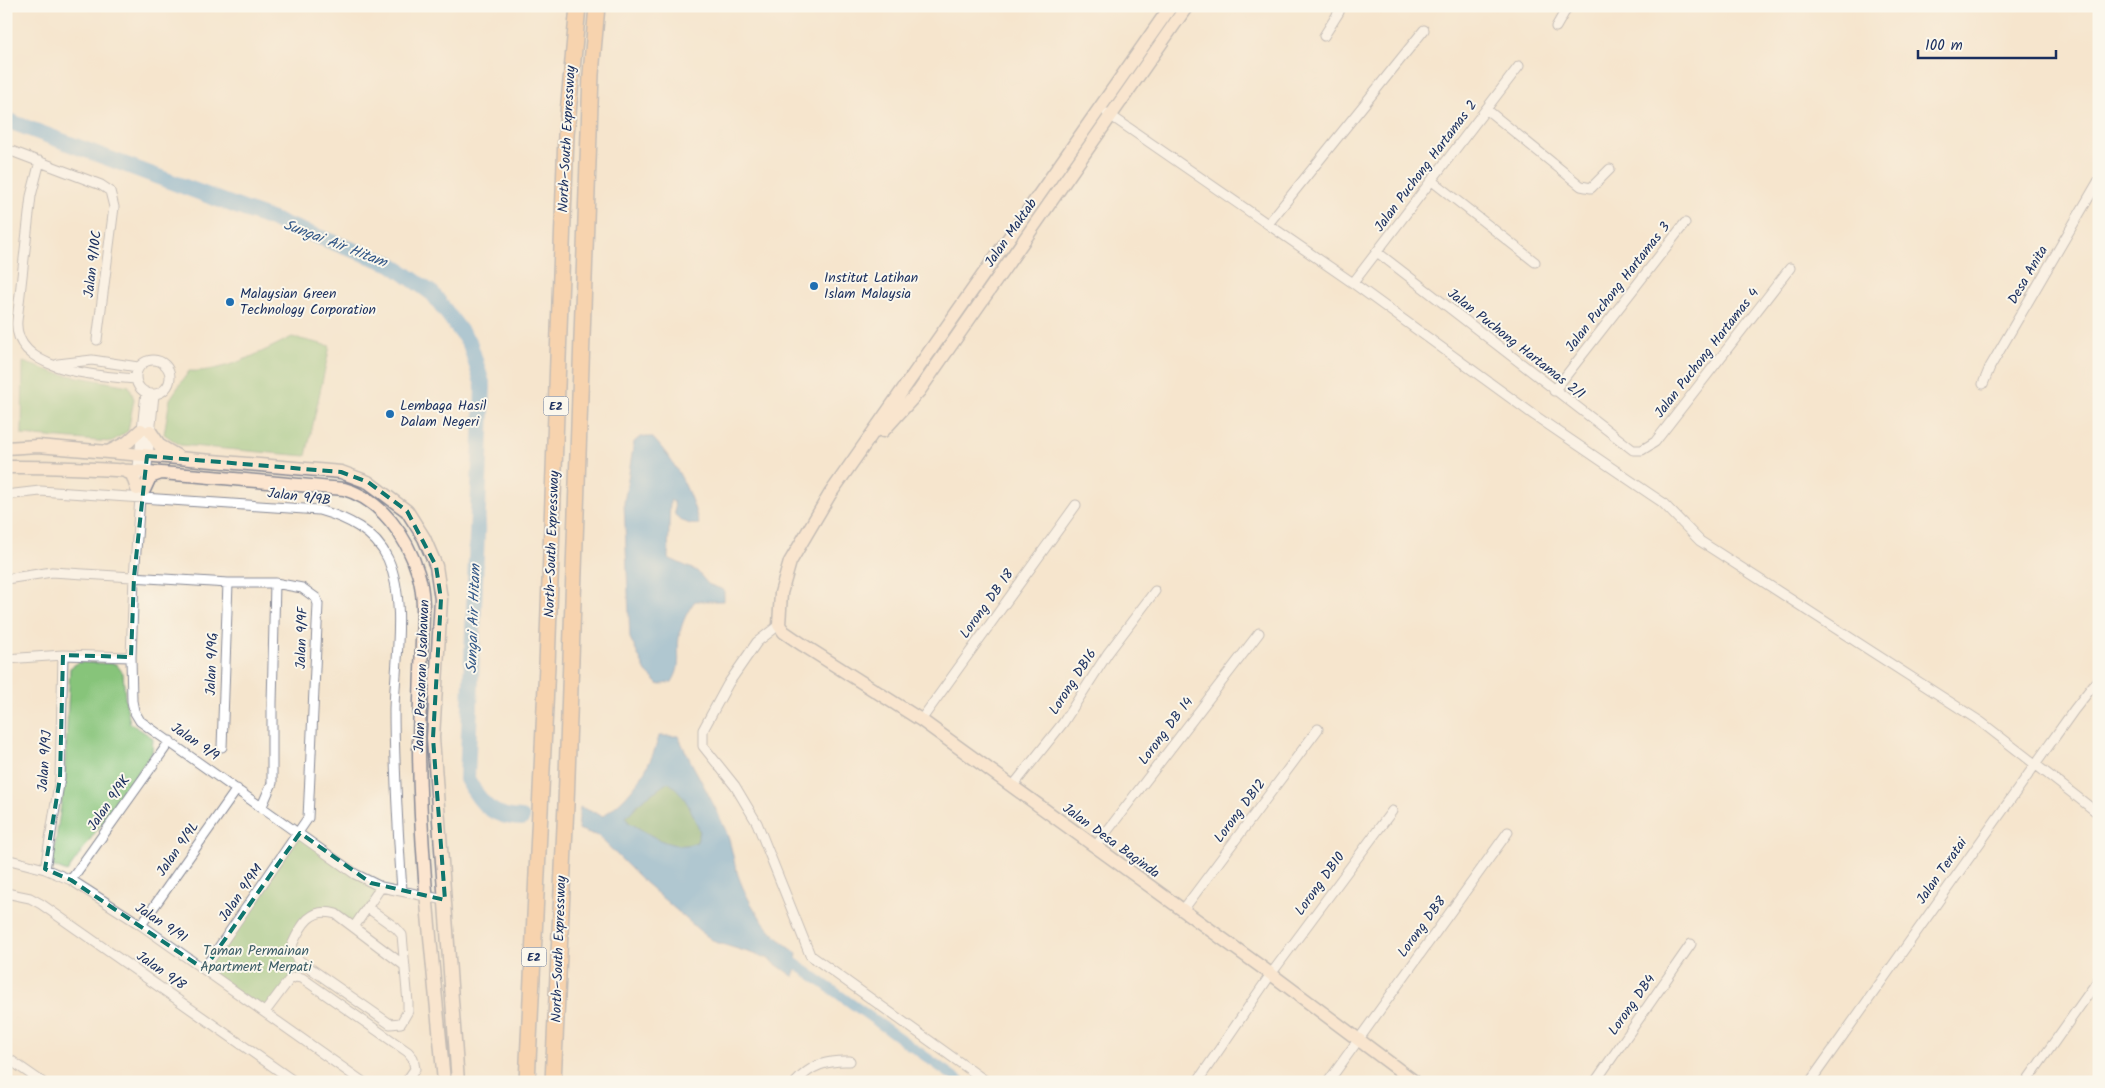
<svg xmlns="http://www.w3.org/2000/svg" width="2105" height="1088" viewBox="0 0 2105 1088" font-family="Kalam,sans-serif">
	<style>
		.green { fill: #87c47a; stroke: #517a6c }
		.forest { fill: #6daa6a; stroke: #446c64 }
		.water { fill: #5ca2d2; stroke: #3c6898; fill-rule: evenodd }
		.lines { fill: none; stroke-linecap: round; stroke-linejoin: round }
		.canal { stroke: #5ca2d2; stroke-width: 10 }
		.river { stroke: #5ca2d2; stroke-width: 16 }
		.street-casing { stroke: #888a96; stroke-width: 11 }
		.secondary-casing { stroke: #888a96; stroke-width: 15 }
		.highway-casing { stroke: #888a96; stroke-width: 18 }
		.street { stroke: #fff; stroke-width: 9 }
		.secondary { stroke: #fce5cf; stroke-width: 12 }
		.highway { stroke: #f8bd88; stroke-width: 15 }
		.marked { fill: none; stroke: #0f766e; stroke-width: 4; stroke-dasharray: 10 6; stroke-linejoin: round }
		.poi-dot { fill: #1f6fb2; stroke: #fbf7ec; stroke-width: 2 }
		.labels { text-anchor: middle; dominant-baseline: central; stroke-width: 4; stroke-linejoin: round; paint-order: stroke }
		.shield { fill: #fbf7ec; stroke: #5e6b89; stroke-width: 1 }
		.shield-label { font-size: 12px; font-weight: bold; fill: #1b2f5e }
		.street-label { font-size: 14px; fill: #1b2f5e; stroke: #fbf7ec }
		.poi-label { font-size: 14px; fill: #1b2f5e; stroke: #fbf7ec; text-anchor: start }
		.park-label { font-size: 14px; fill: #3b5c66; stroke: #fbf7ec }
		.water-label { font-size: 15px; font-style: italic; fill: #325787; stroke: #fbf7ec }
	</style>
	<rect width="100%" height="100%" fill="#fbf7ec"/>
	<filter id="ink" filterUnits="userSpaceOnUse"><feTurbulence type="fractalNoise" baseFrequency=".02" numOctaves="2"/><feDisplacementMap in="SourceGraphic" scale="10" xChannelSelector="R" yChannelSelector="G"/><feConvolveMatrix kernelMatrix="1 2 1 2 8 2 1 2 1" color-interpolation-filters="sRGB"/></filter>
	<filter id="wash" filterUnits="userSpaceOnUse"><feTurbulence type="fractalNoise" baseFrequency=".0096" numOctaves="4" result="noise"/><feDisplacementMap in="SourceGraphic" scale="20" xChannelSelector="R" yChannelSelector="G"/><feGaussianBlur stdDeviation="1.12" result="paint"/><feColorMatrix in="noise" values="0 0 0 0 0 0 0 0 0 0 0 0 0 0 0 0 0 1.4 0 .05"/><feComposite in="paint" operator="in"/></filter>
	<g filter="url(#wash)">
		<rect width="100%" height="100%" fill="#f5e5cd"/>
		<path class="green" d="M 292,337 L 330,346 L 306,456 L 180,445 L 164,434 L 170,399 L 189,371 C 224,373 261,352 292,337 Z
			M 23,362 L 56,373 L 129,386 L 134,399 L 128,431 L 111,442 L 22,435 Z
			M 79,662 L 116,664 L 123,673 L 125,698 L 130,723 L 153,738 L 152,753 L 67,872 L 52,866 L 64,785 L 70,668 Z
			M 300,833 L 381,887 L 354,927 L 336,914 L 318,911 L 295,938 L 297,959 L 302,978 L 295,977 L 265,1012 L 204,969 Z"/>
		<path class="forest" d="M 668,781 C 686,794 692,812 700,832 L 697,842 C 672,853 650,834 628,822 L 626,817 L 641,801 Z"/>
		<path class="water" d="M 640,437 L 652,437 C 676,462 690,490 699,524 C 690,526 682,521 675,515 L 674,502 L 670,500 L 668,558 L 697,571 L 708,584 L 724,590 L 724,601 L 695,601 C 688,610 682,622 680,633 C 675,652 684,663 672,682 L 659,685 L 646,672 L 630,638 L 624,503 L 634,442 Z
			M 659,736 L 678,736 C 693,768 712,798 726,831 C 732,845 733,861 738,875 C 749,907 770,935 797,953 L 794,977 L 767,958 L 715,942 L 700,931 L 642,880 L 598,836 L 578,829 L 580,807 L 603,816 C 631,796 650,770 659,736 ZM 668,782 C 686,794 692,812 700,832 L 697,842 C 672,853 650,834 628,822 L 626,817 L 641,801 Z"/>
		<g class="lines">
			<path class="canal" d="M 785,956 L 961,1082"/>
			<path class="river" d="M 6,120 L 391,264 L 433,294 L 470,344 L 483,386 L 467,779 C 481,804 491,817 522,818"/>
		</g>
	</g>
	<g filter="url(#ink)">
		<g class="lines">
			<defs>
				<path id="street" d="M 1556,27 L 1568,6
					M 1324,36 L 1339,12 L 1340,6
					M 1486,109 L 1581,186 L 1591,188 L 1610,169
					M 1107,113 L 1353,283 L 1534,415 L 1650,494 L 1662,502 L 1700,541 L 1981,722 L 2099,814
					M 6,149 L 101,185 L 110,191 L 114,207 L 97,340
					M 40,161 L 31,196 L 17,321 C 13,372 100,376 136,379
					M 1432,181 L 1535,262
					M 1268,224 L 1424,30
					M 1377,252 L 1633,450 L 1642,450 L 1655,442 L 1790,268
					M 1353,283 L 1519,66
					M136 377a17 17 0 1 1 34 0a17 17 0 1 1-34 0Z
					M 58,364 L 92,360 L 138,367
					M 1983,384 L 1990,367 L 2099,180
					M 1554,391 L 1685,223
					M 146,476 L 154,394
					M 137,477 L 146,392
					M 143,493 L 140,498 L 134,577 L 131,657 L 132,701 L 134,711 L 140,721 L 355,874 L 381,887 L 445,900
					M 6,495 L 40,491 L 319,510 C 347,518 375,531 388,559 C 407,602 395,663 394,709 C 394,770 398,831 402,891
					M 6,579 L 52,572 L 228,583 L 275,583 L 302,588 L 316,598 L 318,604 L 308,818 L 204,969
					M 779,625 L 757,642 L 728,684 L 703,730 L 703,746 L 735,786 L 757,823 L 810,955 L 987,1082
					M 6,659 L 63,655 L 131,657
					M 921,720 L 1076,505
					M 222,747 L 228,583
					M 1012,787 L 1063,723 L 1108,653 L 1155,591
					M 262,806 L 272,783 L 272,703 L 275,583
					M 1095,847 L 1259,633
					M 6,859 L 45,869 L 71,880 L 141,925 L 363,1082
					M 45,869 L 60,778 L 63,655
					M 71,880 L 170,741
					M 6,893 L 30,898 L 41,904 L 295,1082
					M 368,908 L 396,928 L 402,935 L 408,1003 L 408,1011 L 401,1023 L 390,1024 L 297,959 L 292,945 C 301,925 311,906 336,914 L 405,966
					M 1183,910 L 1318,729
					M 141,925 L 237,789
					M 354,927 L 381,887
					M 265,1012 L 289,980 L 295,977 L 302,978 L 408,1052 L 413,1058 L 415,1069 L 406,1082
					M 6,1057 L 42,1082
					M 796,1082 C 811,1065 827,1060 850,1061
					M 1197,1082 L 1271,974 L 1392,811
					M 1328,1082 L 1508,832
					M 1595,1082 L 1691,944
					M 1810,1082 L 2074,710 L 2099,678
					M 2026,1082 L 2099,979"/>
				<path id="secondary" d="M 1171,6 L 830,494 L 790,562 L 781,593 L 779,625 L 784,632 L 803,645 L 921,720 L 1271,974 L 1415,1082
					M 150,431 L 160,446 L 177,456
					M 883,431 L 919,391 L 1187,6
					M 6,448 L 38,446 L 341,472 L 368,482 L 407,511 L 424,538 L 436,566 L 441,599 L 433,738 L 458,1082
					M 108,452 L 128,442 L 141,430
					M 6,467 C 119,466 231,479 344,489 C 382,500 407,537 418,573 C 425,595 423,619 422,641 C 421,677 419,714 419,750 C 420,861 434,972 444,1082
					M 122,470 L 132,474 L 137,489
					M 144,490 L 150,477 L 161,473"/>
				<path id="highway" d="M 527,1082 L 547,665 L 566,135 L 578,6
					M 553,1082 L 566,805 L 591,74 L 597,6"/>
			</defs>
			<use href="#street" class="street-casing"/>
			<use href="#secondary" class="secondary-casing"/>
			<use href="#highway" class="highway-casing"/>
			<use href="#street" class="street"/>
			<use href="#secondary" class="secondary"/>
			<use href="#highway" class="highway"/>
		</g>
	</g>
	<path d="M0 0H2105V1088H0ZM 147,456 L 341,472 L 368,482 L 407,511 L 436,566 L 441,599 L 433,738 L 445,900 L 371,883 L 300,833 L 204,969 L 71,880 L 45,869 L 60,778 L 63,655 L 131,657 L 134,577 Z" fill="#f5e5cd" fill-opacity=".55" fill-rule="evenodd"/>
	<path class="marked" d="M 147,456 L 341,472 L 368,482 L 407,511 L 436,566 L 441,599 L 433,738 L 445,900 L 371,883 L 300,833 L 204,969 L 71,880 L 45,869 L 60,778 L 63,655 L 131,657 L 134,577 Z"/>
	<g class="poi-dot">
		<circle cx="814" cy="286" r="5"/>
		<circle cx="230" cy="302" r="5"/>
		<circle cx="390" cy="414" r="5"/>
	</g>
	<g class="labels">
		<g class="shield">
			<rect x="543.5" y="396.5" width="25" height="19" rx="4"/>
			<rect x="521.5" y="947.5" width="25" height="19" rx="4"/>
		</g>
		<g class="shield-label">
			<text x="556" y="406">E2</text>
			<text x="534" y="957">E2</text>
		</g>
		<g class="street-label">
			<text transform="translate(567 139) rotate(-87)">North–South Expressway</text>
			<text transform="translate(1426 166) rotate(-53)">Jalan Puchong Hartamas 2</text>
			<text transform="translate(1011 233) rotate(-55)">Jalan Maktab</text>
			<text transform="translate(93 264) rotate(-83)">Jalan 9/10C</text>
			<text transform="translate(2028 275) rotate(-60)">Desa Anita</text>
			<text transform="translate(1618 287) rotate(-52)">Jalan Puchong Hartamas 3</text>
			<text transform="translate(1516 344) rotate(38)">Jalan Puchong Hartamas 2/1</text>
			<text transform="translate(1707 353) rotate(-52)">Jalan Puchong Hartamas 4</text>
			<text transform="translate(299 497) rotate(7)">Jalan 9/9B</text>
			<text transform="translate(552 544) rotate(-88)">North–South Expressway</text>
			<text transform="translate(987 604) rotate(-54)">Lorong DB 18</text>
			<text transform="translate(302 638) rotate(-88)">Jalan 9/9F</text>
			<text transform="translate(212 664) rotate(-88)">Jalan 9/9G</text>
			<text transform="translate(422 676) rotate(-88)">Jalan Persiaran Usahawan</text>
			<text transform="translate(1073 682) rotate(-57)">Lorong DB16</text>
			<text transform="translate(1166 731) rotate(-53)">Lorong DB 14</text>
			<text transform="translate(195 742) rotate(35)">Jalan 9/9</text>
			<text transform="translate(45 761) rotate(-86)">Jalan 9/9J</text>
			<text transform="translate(109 803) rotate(-55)">Jalan 9/9K</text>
			<text transform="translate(1240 811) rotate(-53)">Lorong DB12</text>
			<text transform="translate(1111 841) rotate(36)">Jalan Desa Baginda</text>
			<text transform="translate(178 849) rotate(-55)">Jalan 9/9L</text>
			<text transform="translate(1942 871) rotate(-55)">Jalan Teratai</text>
			<text transform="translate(1320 884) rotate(-54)">Lorong DB10</text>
			<text transform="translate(241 893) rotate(-55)">Jalan 9/9M</text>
			<text transform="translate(161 923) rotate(34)">Jalan 9/9I</text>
			<text transform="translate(1422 927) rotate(-54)">Lorong DB8</text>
			<text transform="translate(559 949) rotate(-88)">North–South Expressway</text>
			<text transform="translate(161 971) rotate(35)">Jalan 9/8</text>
			<text transform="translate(1632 1005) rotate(-55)">Lorong DB4</text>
		</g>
		<g class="poi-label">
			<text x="824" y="278">Institut Latihan<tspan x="824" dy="16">Islam Malaysia</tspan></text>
			<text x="240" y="294">Malaysian Green<tspan x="240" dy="16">Technology Corporation</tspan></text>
			<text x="400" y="406">Lembaga Hasil<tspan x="400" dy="16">Dalam Negeri</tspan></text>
		</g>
		<g class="park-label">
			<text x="256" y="951">Taman Permainan<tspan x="256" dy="16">Apartment Merpati</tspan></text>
		</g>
		<g class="water-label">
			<text transform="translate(335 244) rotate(21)">Sungai Air Hitam</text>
			<text transform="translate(474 619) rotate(-88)">Sungai Air Hitam</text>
		</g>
	</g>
	<rect width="2105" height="1088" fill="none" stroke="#fbf7ec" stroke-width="25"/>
	<path d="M1918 50v8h138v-8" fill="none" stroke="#1b2f5e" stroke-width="2.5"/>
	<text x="1925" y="50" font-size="15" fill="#1b2f5e" stroke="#fbf7ec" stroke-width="4" paint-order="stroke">100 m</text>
</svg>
